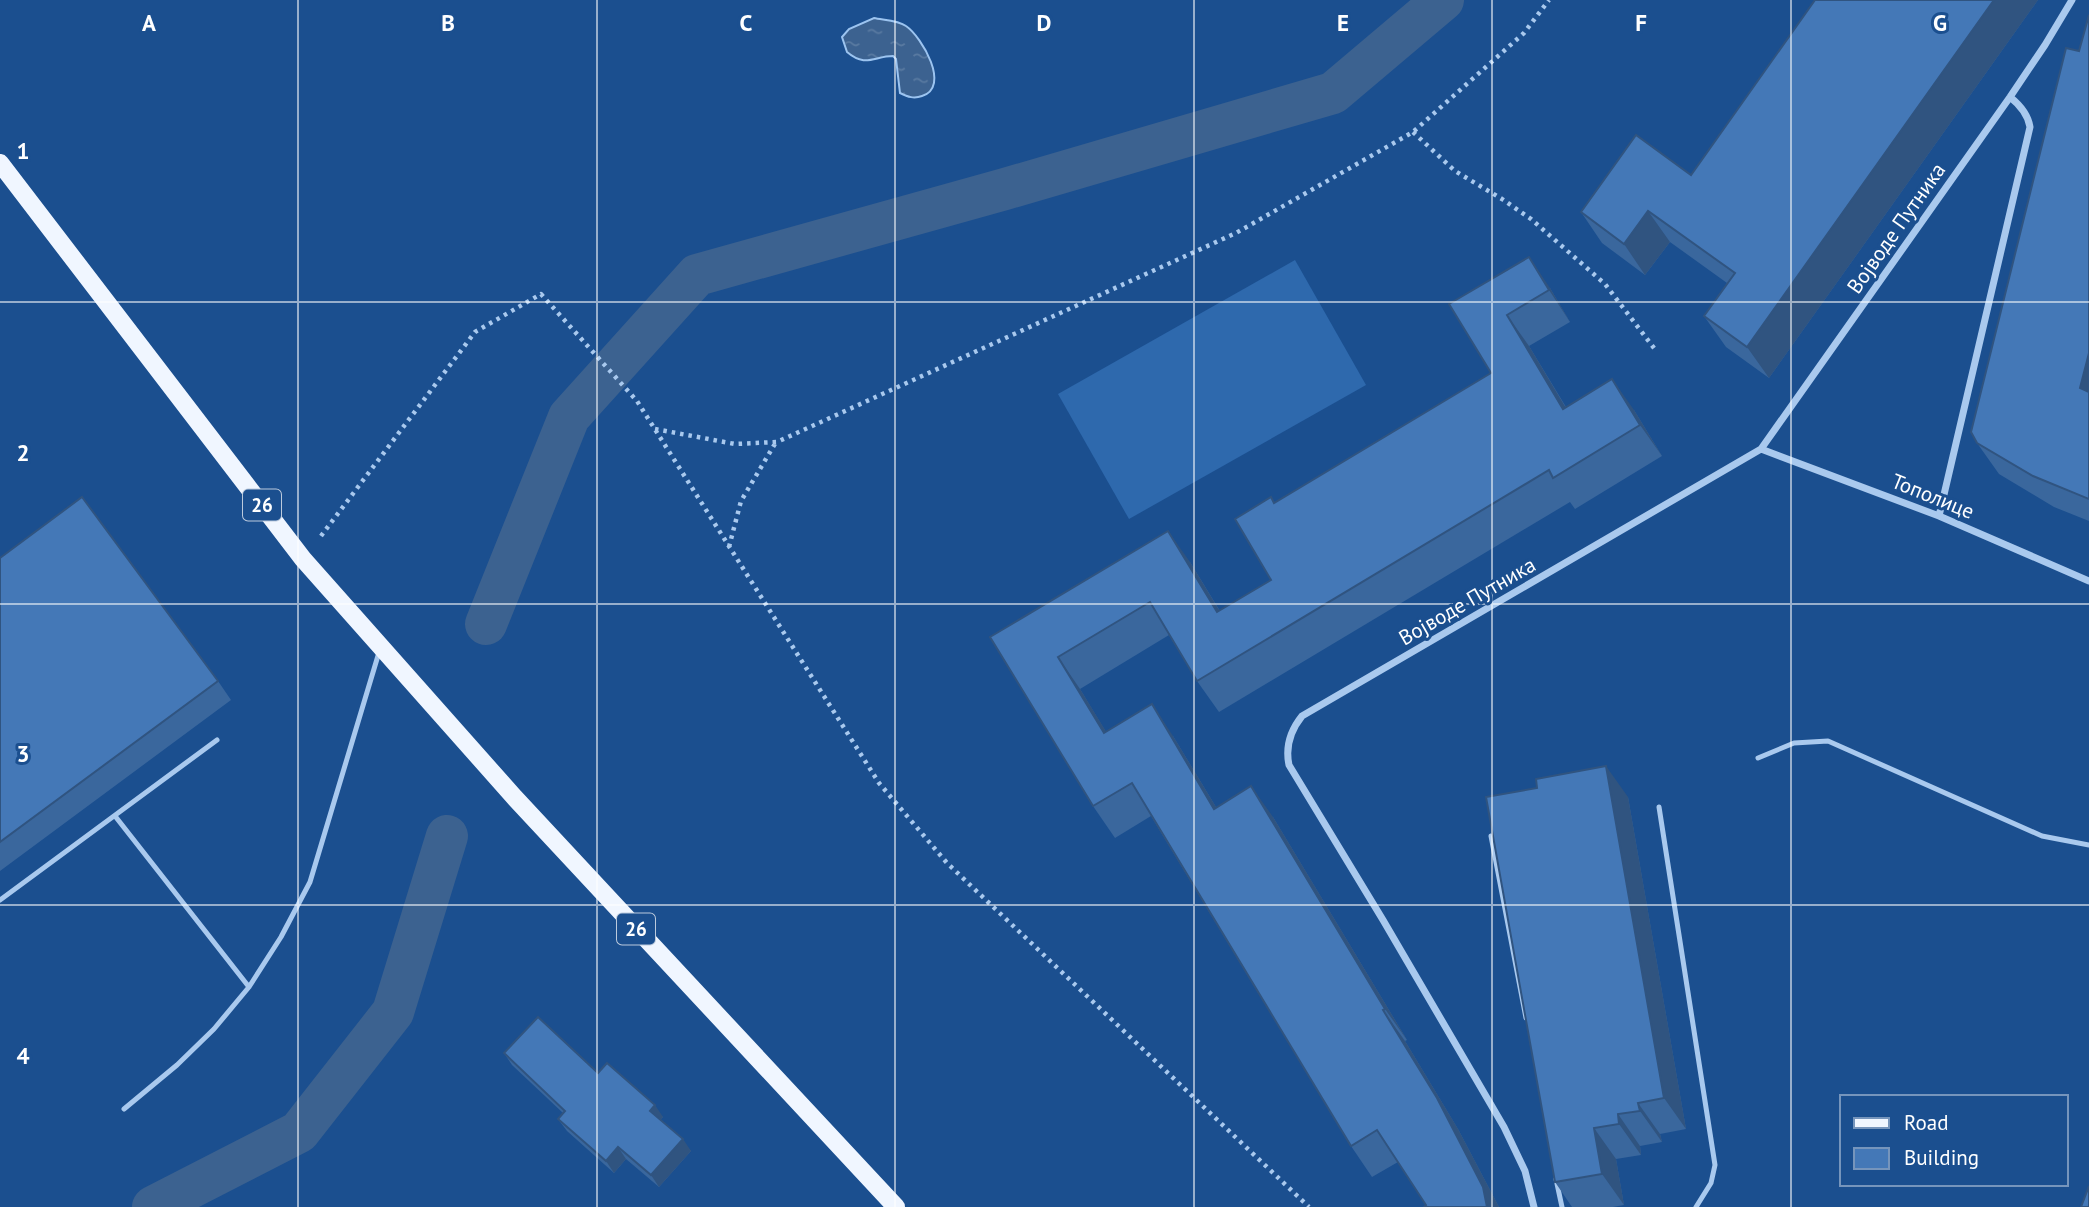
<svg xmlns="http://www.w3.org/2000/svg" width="2089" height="1207" viewBox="0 0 2089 1207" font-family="'PT Sans',sans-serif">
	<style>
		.grass { fill: #2e69ad }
		.water { fill: url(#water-ripples); stroke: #9cc4f0; stroke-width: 2 }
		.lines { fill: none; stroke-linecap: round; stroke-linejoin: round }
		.canal { stroke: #3c6290; stroke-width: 42 }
		.path { stroke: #a9c9ee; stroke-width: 4.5; stroke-dasharray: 3.5 5; stroke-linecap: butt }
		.service { stroke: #a9c9ee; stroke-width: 5 }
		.minor { stroke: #a9c9ee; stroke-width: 7 }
		.primary { stroke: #f0f6ff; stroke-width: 18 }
		.wall { fill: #3a679d }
		.shaded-wall { fill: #305480 }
		.building { fill: #4478b7; stroke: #305480; stroke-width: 2 }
		.grid { fill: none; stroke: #fff; stroke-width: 2; stroke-opacity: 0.55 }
		.labels { text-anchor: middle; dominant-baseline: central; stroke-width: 6; stroke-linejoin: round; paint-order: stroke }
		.shield { fill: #1b4f8f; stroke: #bbcadd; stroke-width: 2 }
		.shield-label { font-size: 19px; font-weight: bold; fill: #fff }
		.street-label { font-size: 21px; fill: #fff; stroke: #1b4f8f }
		.grid-label { font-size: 23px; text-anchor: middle; font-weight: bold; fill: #fff; stroke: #1b4f8f; stroke-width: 6; stroke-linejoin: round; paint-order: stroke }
	</style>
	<defs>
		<pattern id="water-ripples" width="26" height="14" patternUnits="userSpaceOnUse" patternTransform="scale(1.75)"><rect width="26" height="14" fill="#3c6290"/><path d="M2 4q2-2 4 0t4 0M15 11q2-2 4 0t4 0" fill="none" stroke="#597aa1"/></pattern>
	</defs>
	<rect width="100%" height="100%" fill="#1b4f8f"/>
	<path class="grass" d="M 1295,260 L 1366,385 L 1129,519 L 1058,394 Z"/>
	<path class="water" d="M 874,18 C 883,20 898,20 906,26 C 922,37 951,87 922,96 C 914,99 908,97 900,93 L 896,59 L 893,56 C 874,56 866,68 847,52 L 842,37 L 849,29 Z"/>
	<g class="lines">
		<path class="canal" d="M 486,624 L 569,417 L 697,275 L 1005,189 L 1333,93 L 1443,0
			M 153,1207 L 299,1132 L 393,1012 L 447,836"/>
		<path class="path" d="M 1413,132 L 1455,171 L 1502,199 L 1531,219 L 1605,284 L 1657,352
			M 655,429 L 735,444 L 777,442 L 1236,233 L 1413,132 L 1524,33 L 1549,0
			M 321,536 L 475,332 L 541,294 L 637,401 L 879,783 L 947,863 L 1309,1207
			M 729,547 L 741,501 L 776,442"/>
		<path class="service" d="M 1758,758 L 1794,743 L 1828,741 L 2042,836 L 2089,845
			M 1659,807 L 1715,1165 L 1711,1183 L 1696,1207
			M 115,816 L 249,987
			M 1491,836 L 1526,1018
			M 0,900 L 217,740
			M 124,1109 L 177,1065 L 214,1029 L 249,987 L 281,937 L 310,882 L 380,649
			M 1556,1179 L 1562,1207"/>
		<path class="minor" d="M 1761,449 L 1939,516 L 2089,581
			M 1939,516 L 2030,127 C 2028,114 2020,105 2010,97
			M 1534,1207 L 1525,1171 L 1504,1127 L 1383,920 L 1289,765 C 1285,746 1290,731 1302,716 L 1761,449 L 2010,97 L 2045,45 L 2072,0"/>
		<path class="primary" d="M 0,163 L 303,559 L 515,798 L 896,1207"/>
	</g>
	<path class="wall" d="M 1815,0 L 2038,0 L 1769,378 L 1726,347 L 1704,316 L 1727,283 L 1670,242 L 1645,275 L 1602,243 L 1581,212 L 1691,175 Z
		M 2089,15 L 2089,521 L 2054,507 L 1999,474 L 1977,443 Z
		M 1550,288 L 1570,322 L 1529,346 L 1566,407 L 1634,410 L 1662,456 L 1575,509 L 1570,502 L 1219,712 L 1197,681 L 1169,635 L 1080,689 L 1106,732 L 1173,736 L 1216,807 L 1273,817 L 1407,1040 L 1405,1041 L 1458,1129 L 1499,1207 L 1424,1207 L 1426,1205 L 1398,1162 L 1372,1177 L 1351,1146 L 1151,816 L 1115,838 L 1093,806 L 990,637 L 1190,562 L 1220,611 L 1271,580 L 1275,503 L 1491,373 L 1449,304 Z
		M 0,558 L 218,681 L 231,700 L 0,871 Z
		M 1628,797 L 1686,1129 L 1660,1134 L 1662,1142 L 1640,1146 L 1641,1155 L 1616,1159 L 1624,1205 L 1613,1207 L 1572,1207 L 1555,1182 Z
		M 504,1053 L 598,1073 L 663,1117 L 660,1120 L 691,1151 L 659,1187 L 626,1159 L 614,1173 L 567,1131 L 558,1119 L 563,1113 L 512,1065 Z"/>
	<path class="shaded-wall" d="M 1994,0 L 2038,0 L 1769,378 L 1747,347 Z
		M 1648,211 L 1670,242 L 1645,275 L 1624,244 Z
		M 1529,257 L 1550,288 L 1570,322 L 1549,290 Z
		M 1507,315 L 1529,346 L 1585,440 L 1563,409 Z
		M 2089,353 L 2089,400 L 2080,388 Z
		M 1612,379 L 1634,410 L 1662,456 L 1640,425 Z
		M 1168,531 L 1190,562 L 1239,643 L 1217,612 Z
		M 1058,657 L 1080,689 L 1126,764 L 1104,733 Z
		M 1152,704 L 1173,736 L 1236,840 L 1214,809 Z
		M 1606,766 L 1628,797 L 1686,1129 L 1664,1098 Z
		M 1251,786 L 1273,817 L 1407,1040 L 1385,1009 Z
		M 1383,1010 L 1405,1041 L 1458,1129 L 1499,1207 L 1487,1207 Z
		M 1638,1103 L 1660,1134 L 1662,1142 L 1640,1111 Z
		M 655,1105 L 663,1117 L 658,1123 L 650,1111 Z
		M 1618,1114 L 1640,1146 L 1641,1155 L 1619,1124 Z
		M 1594,1128 L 1616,1159 L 1624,1205 L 1602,1174 Z
		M 683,1139 L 691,1151 L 659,1187 L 651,1175 Z
		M 618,1147 L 626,1159 L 614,1173 L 606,1161 Z"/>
	<path class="building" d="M 1815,0 L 1994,0 L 1747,347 L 1704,316 L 1735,273 L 1648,211 L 1624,244 L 1581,212 L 1636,135 L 1691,175 Z
		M 2089,15 L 2089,353 L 2080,388 L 2089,392 L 2089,499 L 2033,476 L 1977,443 L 1971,432 L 2066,48 L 2079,51 Z
		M 1529,257 L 1549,290 L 1507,315 L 1563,409 L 1612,379 L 1640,425 L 1553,478 L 1549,470 L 1197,681 L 1150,602 L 1058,657 L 1104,733 L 1152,704 L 1214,809 L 1251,786 L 1385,1009 L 1383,1010 L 1437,1098 L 1483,1187 L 1487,1207 L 1424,1207 L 1426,1205 L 1377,1130 L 1351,1146 L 1132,783 L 1093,806 L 990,637 L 1168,531 L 1217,612 L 1271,580 L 1235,519 L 1271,497 L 1274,503 L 1491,373 L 1449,304 Z
		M 82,497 L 218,681 L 0,842 L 0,558 Z
		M 1606,766 L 1664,1098 L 1638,1103 L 1640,1111 L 1618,1114 L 1619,1124 L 1594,1128 L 1602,1174 L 1555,1182 L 1486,797 L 1537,788 L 1536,779 Z
		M 538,1017 L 598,1073 L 607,1063 L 655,1105 L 650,1111 L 683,1139 L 651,1175 L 618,1147 L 606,1161 L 558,1119 L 565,1111 L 504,1053 Z
		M 2089,1186 L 2089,1207 L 2081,1207 Z"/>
	<path class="grid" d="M 298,0 L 298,1207M 597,0 L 597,1207M 895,0 L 895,1207M 1194,0 L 1194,1207M 1492,0 L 1492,1207M 1791,0 L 1791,1207M 0,302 L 2089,302M 0,604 L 2089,604M 0,905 L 2089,905"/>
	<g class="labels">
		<g class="shield">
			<rect x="243" y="489.5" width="38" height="31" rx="5"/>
			<rect x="617" y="913.5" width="38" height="31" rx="5"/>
		</g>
		<g class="shield-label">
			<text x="262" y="505">26</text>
			<text x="636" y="929">26</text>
		</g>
		<g class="street-label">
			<text transform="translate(1896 228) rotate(-55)">Војводе Путника</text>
			<text transform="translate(1933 496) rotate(22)">Тополице</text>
			<text transform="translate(1467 601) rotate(-30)">Војводе Путника</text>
		</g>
	</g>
	<g class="grid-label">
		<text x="149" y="31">A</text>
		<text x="448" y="31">B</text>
		<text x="746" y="31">C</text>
		<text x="1044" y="31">D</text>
		<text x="1343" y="31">E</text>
		<text x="1641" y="31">F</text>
		<text x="1940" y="31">G</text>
		<text x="23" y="159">1</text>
		<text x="23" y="461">2</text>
		<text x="23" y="762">3</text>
		<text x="23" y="1064">4</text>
	</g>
	<rect x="1840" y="1095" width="228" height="91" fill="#1b4f8f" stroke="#7695bc" stroke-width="2"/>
	<rect x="1854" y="1118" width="35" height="10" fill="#f0f6ff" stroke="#7695bc" stroke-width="2"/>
	<text x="1904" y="1130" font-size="21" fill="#ffffff">Road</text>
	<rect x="1854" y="1148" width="35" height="21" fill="#4478b7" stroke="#7695bc" stroke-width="2"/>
	<text x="1904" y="1165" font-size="21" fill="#ffffff">Building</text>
</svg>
